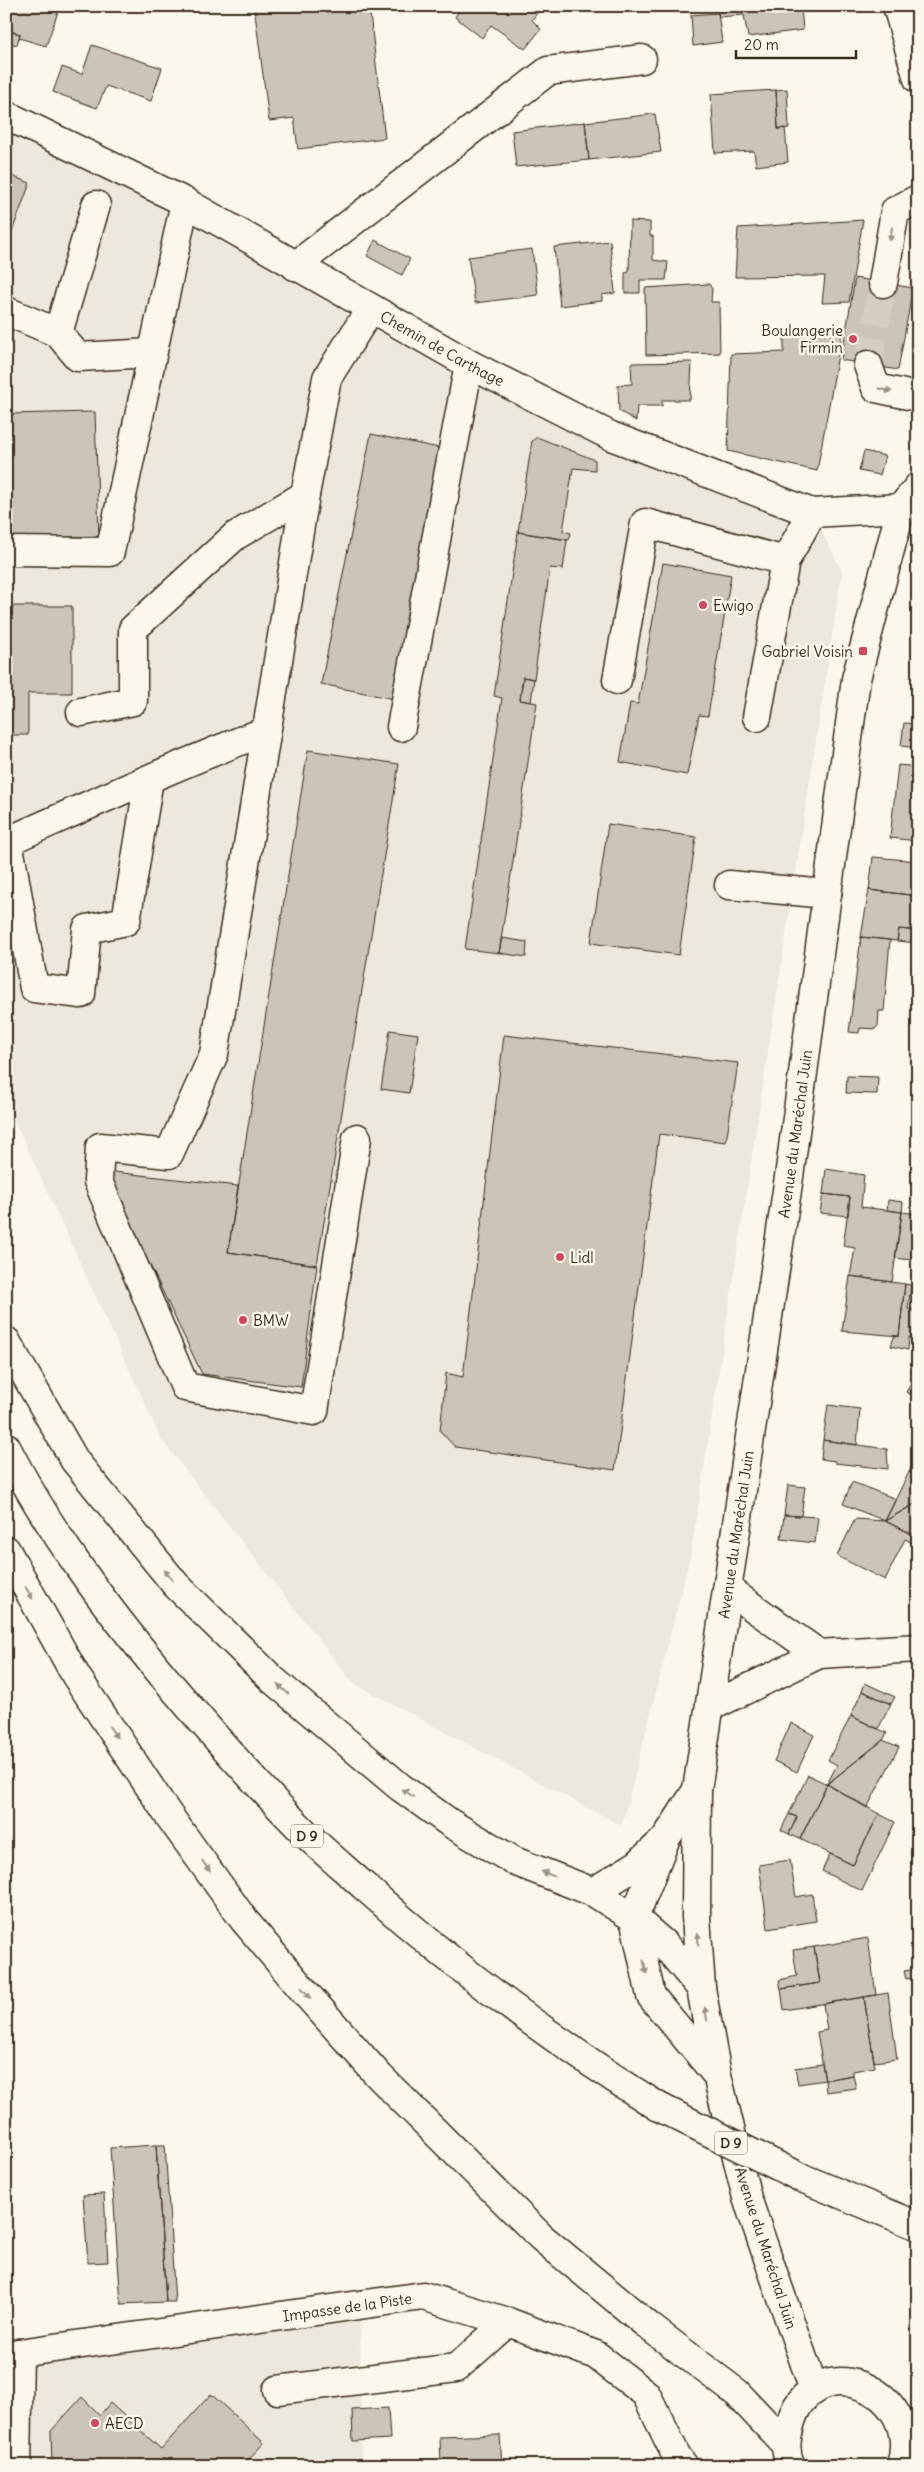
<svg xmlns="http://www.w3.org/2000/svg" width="924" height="2472" viewBox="0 0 924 2472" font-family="Delius,sans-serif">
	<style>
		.built { fill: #ede8dd }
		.building { fill: #ccc4b9; stroke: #3b2a1e }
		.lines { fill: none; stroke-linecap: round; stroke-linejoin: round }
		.minor-tunnel { stroke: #d5cec3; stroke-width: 28; stroke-dasharray: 28 14; stroke-linecap: butt }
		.minor-casing { stroke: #3b2a1e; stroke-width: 31 }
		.major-casing { stroke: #3b2a1e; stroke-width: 31 }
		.minor { stroke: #fbf7ec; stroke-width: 28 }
		.major { stroke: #fbf7ec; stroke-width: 28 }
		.major-bridge-casing { stroke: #3b2a1e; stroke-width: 31; stroke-linecap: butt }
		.major-bridge { stroke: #fbf7ec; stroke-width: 28 }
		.oneway { fill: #9b9085 }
		.poi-dot { fill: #d1495b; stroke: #fbf7ec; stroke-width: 2 }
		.labels { text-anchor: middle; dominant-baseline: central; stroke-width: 5; stroke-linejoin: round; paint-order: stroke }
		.shield { fill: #fbf7ec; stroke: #75685c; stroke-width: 1 }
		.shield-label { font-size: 14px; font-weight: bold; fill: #3b2a1e }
		.poi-label { font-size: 15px; fill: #3b2a1e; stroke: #fbf7ec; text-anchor: start }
		.street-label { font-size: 15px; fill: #3b2a1e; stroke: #fbf7ec }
	</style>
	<rect width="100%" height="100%" fill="#fbf7ec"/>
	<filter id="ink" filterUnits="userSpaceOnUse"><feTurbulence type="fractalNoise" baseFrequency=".02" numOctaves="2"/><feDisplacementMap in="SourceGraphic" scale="10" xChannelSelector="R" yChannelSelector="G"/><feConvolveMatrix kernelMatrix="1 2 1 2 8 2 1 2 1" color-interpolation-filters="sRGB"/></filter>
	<g filter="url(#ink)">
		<path class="built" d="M 6,115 L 469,364 L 812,513 L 842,571 L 691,1553 L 622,1826 L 353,1683 L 161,1439 L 6,1102 Z
			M 360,2290 L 361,2466 L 6,2466 L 6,2339 Z"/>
		<path class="building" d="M 6,6 L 60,6 L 46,46 L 19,38 L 20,34 L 6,30 Z
			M 254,6 L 369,6 L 385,138 L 298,149 L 294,118 L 269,121 Z
			M 542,6 L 532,20 L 541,29 L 525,49 L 491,25 L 482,38 L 455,17 L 462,6 Z
			M 717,6 L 779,6 L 780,10 L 801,8 L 803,30 L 748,37 L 744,15 L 719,17 Z
			M 779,6 L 798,6 L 798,8 L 780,10 Z
			M 718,13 L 722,42 L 693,46 L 691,15 Z
			M 6,30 L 20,34 L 17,45 L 6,42 Z
			M 92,45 L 162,68 L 151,101 L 106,86 L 97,108 L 53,92 L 62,67 L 82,74 Z
			M 787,89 L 789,128 L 778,129 L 776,90 Z
			M 776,90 L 778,129 L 785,128 L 788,162 L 756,166 L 754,151 L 715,153 L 711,94 Z
			M 655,114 L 661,152 L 589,160 L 585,122 Z
			M 585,122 L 589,160 L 516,167 L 512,131 Z
			M 6,174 L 30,183 L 6,248 Z
			M 863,220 L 849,302 L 822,303 L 825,276 L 735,277 L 738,228 Z
			M 630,221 L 650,222 L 650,236 L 653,236 L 653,260 L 668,262 L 666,280 L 640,280 L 640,293 L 625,293 L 625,273 L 629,272 Z
			M 375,240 L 410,259 L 402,275 L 367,256 Z
			M 610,241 L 615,293 L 602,295 L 602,301 L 560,306 L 554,247 Z
			M 532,249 L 538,295 L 475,303 L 468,257 Z
			M 855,278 L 913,288 L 898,370 L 841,360 Z
			M 709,284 L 712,289 L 711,302 L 719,302 L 720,353 L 646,355 L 645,288 Z
			M 784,333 L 842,333 L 817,471 L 728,451 L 731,354 L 784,352 Z
			M 692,362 L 690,400 L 662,400 L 662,406 L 637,406 L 636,421 L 619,411 L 618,385 L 632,384 L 631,363 Z
			M 95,412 L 99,536 L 6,539 L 6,414 Z
			M 371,434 L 444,449 L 394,699 L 321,684 Z
			M 537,437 L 595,460 L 595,470 L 573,468 L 563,531 L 571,533 L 569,540 L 518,532 L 532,441 Z
			M 864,451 L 885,456 L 880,475 L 859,471 Z
			M 518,532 L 567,540 L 563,569 L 550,568 L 534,679 L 523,677 L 520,700 L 537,703 L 499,953 L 465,949 L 502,698 L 494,696 Z
			M 663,563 L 731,575 L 708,716 L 699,715 L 687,775 L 620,762 L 630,703 L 638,704 Z
			M 6,606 L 72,606 L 72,693 L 28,693 L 28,735 L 6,735 Z
			M 523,677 L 534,679 L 531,702 L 520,700 Z
			M 904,723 L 918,724 L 918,748 L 901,746 Z
			M 308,750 L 399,764 L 317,1265 L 228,1252 Z
			M 898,765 L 918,767 L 918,841 L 890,838 Z
			M 608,824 L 696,837 L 679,955 L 591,943 Z
			M 873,857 L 918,861 L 918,896 L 869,890 Z
			M 869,890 L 918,896 L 918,931 L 899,929 L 897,941 L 861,937 Z
			M 899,929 L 918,931 L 918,943 L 897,941 Z
			M 861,937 L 890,940 L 884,1011 L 879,1011 L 878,1026 L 875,1029 L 860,1028 L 859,1033 L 849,1032 Z
			M 502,938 L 527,942 L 526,957 L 499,953 Z
			M 390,1030 L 418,1034 L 409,1093 L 381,1089 Z
			M 504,1035 L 738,1063 L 726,1142 L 659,1134 L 615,1470 L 455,1447 L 440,1431 L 446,1373 L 463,1377 Z
			M 847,1076 L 878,1077 L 877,1094 L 846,1093 Z
			M 826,1169 L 864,1175 L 861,1207 L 902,1212 L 892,1282 L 850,1276 L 855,1248 L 843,1246 L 850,1197 L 823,1194 Z
			M 105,1171 L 238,1186 L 228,1252 L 317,1265 L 301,1387 L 202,1374 Z
			M 823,1194 L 850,1197 L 848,1216 L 820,1213 Z
			M 888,1200 L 903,1202 L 902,1212 L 887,1210 Z
			M 902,1212 L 918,1214 L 912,1260 L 895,1258 Z
			M 850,1276 L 905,1284 L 899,1336 L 842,1331 Z
			M 905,1284 L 911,1285 L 908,1309 L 918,1310 L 918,1338 L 909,1337 L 908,1350 L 891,1346 L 894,1337 L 899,1336 Z
			M 916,1375 L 918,1376 L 918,1398 L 906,1392 Z
			M 828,1405 L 860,1409 L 857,1445 L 823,1440 Z
			M 823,1440 L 887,1449 L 888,1469 L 835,1463 L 835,1461 L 821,1459 Z
			M 918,1453 L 918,1476 L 909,1472 Z
			M 909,1472 L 918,1476 L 918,1502 L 885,1521 Z
			M 852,1482 L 896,1499 L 885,1521 L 843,1504 Z
			M 788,1485 L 805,1487 L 801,1516 L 784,1515 Z
			M 918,1502 L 918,1537 L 885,1521 Z
			M 784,1515 L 818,1517 L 815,1543 L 781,1539 Z
			M 855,1519 L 885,1521 L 918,1537 L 918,1546 L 905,1539 L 885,1580 L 837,1556 Z
			M 865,1683 L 895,1697 L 891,1704 L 862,1691 Z
			M 862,1691 L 891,1704 L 878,1729 L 851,1716 Z
			M 851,1716 L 887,1733 L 883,1740 L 827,1784 L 837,1765 L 828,1760 Z
			M 791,1723 L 814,1735 L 797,1772 L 774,1761 Z
			M 883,1740 L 899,1747 L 867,1808 L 827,1784 Z
			M 808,1775 L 827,1784 L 800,1839 L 789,1834 L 797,1817 L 789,1814 Z
			M 827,1784 L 879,1814 L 853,1865 L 800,1839 Z
			M 789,1814 L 797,1817 L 789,1834 L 781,1830 Z
			M 879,1814 L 895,1822 L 862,1891 L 822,1871 L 830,1854 L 853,1865 Z
			M 790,1860 L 796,1897 L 812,1894 L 816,1921 L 768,1929 L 759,1865 Z
			M 868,1938 L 876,1995 L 784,2010 L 781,1989 L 820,1983 L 814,1947 Z
			M 814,1947 L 820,1983 L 781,1989 L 779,1980 L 797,1976 L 793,1950 Z
			M 916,1969 L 917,1977 L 906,1979 L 904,1971 Z
			M 888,1993 L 897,2059 L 874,2062 L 864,1997 Z
			M 864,1997 L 875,2067 L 853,2071 L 853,2075 L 825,2080 L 817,2032 L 827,2030 L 823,2004 Z
			M 822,2064 L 825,2080 L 798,2084 L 795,2068 Z
			M 853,2075 L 856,2088 L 826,2092 L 825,2080 Z
			M 156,2145 L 166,2302 L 121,2304 L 110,2148 Z
			M 156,2145 L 165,2145 L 175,2302 L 166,2302 Z
			M 104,2194 L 108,2262 L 88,2263 L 83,2195 Z
			M 211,2394 L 264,2443 L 242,2466 L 52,2466 L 51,2431 L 82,2397 L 100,2415 L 110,2403 L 161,2449 Z
			M 388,2408 L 390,2439 L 353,2441 L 352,2410 Z
			M 500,2435 L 502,2466 L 441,2466 L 440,2437 Z"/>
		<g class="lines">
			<path class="minor-tunnel" d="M 868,365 L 883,283"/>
			<defs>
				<g id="minor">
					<path id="s1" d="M 6,115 L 185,202 L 469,364 L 611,436 L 812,513 L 901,508"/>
					<path d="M 295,266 L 548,71 L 642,59"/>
					<path d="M 883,283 L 895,211 L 918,199"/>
					<path d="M 6,311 L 58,333 L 78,357 L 152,353"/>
					<path d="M 58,333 L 96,205"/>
					<path d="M 868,365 L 876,388 L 918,397"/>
					<path d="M 6,551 L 110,552 L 185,202"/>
					<path d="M 617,680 L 645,523 L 785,561"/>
					<path d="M 81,712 L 133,701 L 133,629 L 235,536 L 305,495"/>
					<path d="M 757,717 L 785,561 L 812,513"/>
					<path d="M 401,727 L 469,364"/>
					<path d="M 149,779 L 126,921 L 87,929 L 81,994 L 34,988 L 8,841 C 94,803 179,764 266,731"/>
					<path d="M 729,885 L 827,894"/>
					<path d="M 357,1138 L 314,1411 L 185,1387 L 98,1181 L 100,1147 L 169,1154 L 214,1054 L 305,495 L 327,378 L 371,308"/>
					<path d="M 727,1589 L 819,1654 L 918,1648"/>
					<path d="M 710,1707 L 819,1654"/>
					<path id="s2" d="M 6,2357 L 19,2353 L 423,2296 L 508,2322 L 596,2355 L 646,2394 L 676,2455 L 684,2466"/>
					<path d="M 277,2390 L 456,2368 L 508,2322"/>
					<path d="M 17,2466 L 19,2353"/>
				</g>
				<g id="major">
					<path d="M 897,6 L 918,79"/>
					<path d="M 6,1341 L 75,1461 L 176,1585 L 273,1680 L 400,1787 L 450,1823 L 514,1861 L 593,1892 L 634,1918 L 664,1944 L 701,1988"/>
					<path d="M 6,1447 C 50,1533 107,1609 169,1683 C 213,1735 257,1785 305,1833 C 324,1852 345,1869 365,1887 C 456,1969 555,2042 659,2107"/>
					<path d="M 6,1550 L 76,1676 L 167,1813 L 244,1920 L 309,1997 L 379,2076 L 541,2237 L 651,2328 L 737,2393 L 785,2444"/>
					<path d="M 697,1790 L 666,1838 L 634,1918 L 651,1996 L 716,2074"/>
					<path d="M 593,1892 L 637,1865 L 661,1843"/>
					<path d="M 802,2178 L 918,2226"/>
					<path id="s3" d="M 814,2390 L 747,2198 L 717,2075 L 701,1988 L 696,1917 L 697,1790 L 789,1177 L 856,679 L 901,508 L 918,487"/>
					<path d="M 791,2466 C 784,2451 786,2440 790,2425 C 810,2346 924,2386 901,2466"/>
				</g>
			</defs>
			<use href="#minor" class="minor-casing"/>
			<use href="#major" class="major-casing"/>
			<use href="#minor" class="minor"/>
			<use href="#major" class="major"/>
			<defs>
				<path id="major-bridge" d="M 659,2107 L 802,2178"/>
			</defs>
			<use href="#major-bridge" class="major-bridge-casing"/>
			<use href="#major-bridge" class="major-bridge"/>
		</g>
		<defs><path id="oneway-solid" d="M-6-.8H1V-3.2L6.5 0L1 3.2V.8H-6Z" transform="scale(1.25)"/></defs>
		<g class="oneway">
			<use href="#oneway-solid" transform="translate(891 234) rotate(99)"/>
			<use href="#oneway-solid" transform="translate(885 390) rotate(13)"/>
			<use href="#oneway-solid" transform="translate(168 1575) rotate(-130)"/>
			<use href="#oneway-solid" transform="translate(29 1593) rotate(60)"/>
			<use href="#oneway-solid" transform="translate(283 1689) rotate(-139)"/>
			<use href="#oneway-solid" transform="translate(113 1732) rotate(56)"/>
			<use href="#oneway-solid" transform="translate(408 1793) rotate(-145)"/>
			<use href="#oneway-solid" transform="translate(206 1866) rotate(54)"/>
			<use href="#oneway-solid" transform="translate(548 1874) rotate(-159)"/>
			<use href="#oneway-solid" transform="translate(698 1939) rotate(-94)"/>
			<use href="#oneway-solid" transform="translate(645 1967) rotate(78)"/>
			<use href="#oneway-solid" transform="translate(306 1993) rotate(50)"/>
			<use href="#oneway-solid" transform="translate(706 2014) rotate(-100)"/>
		</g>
	</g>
	<g class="poi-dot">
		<circle cx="853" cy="339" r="5"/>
		<circle cx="703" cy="605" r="5"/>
		<rect x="858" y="646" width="10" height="10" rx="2.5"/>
		<circle cx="560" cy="1257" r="5"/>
		<circle cx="243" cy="1320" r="5"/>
		<circle cx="95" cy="2423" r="5"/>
	</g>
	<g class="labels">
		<g class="shield">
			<rect x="291" y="1824.5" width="32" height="23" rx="4"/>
			<rect x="715" y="2131.5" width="32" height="23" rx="4"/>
		</g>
		<g class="shield-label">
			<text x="307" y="1836">D 9</text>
			<text x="731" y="2143">D 9</text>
		</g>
		<g class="poi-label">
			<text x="843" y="330" text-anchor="end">Boulangerie<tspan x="843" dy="17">Firmin</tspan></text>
			<text x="713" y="605">Ewigo</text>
			<text x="853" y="651" text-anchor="end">Gabriel Voisin</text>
			<text x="570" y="1257">Lidl</text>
			<text x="253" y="1320">BMW</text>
			<text x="105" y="2423">AECD</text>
		</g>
		<g class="street-label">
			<text stroke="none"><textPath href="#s1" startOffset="495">Chemin de Carthage</textPath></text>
			<text stroke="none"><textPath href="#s3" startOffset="1280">Avenue du Maréchal Juin</textPath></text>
			<text stroke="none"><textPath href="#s3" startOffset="875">Avenue du Maréchal Juin</textPath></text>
			<text transform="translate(766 2248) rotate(72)">Avenue du Maréchal Juin</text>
			<text stroke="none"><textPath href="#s2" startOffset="345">Impasse de la Piste</textPath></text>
		</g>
	</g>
	<rect width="924" height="2472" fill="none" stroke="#fbf7ec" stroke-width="25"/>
	<rect x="12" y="12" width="899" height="2447" fill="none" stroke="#3b2a1e" stroke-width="2" filter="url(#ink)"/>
	<path d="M736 50v8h120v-8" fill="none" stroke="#3b2a1e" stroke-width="2.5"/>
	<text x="744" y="50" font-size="15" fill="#3b2a1e" stroke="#fbf7ec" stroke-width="4" paint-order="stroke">20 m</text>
</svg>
